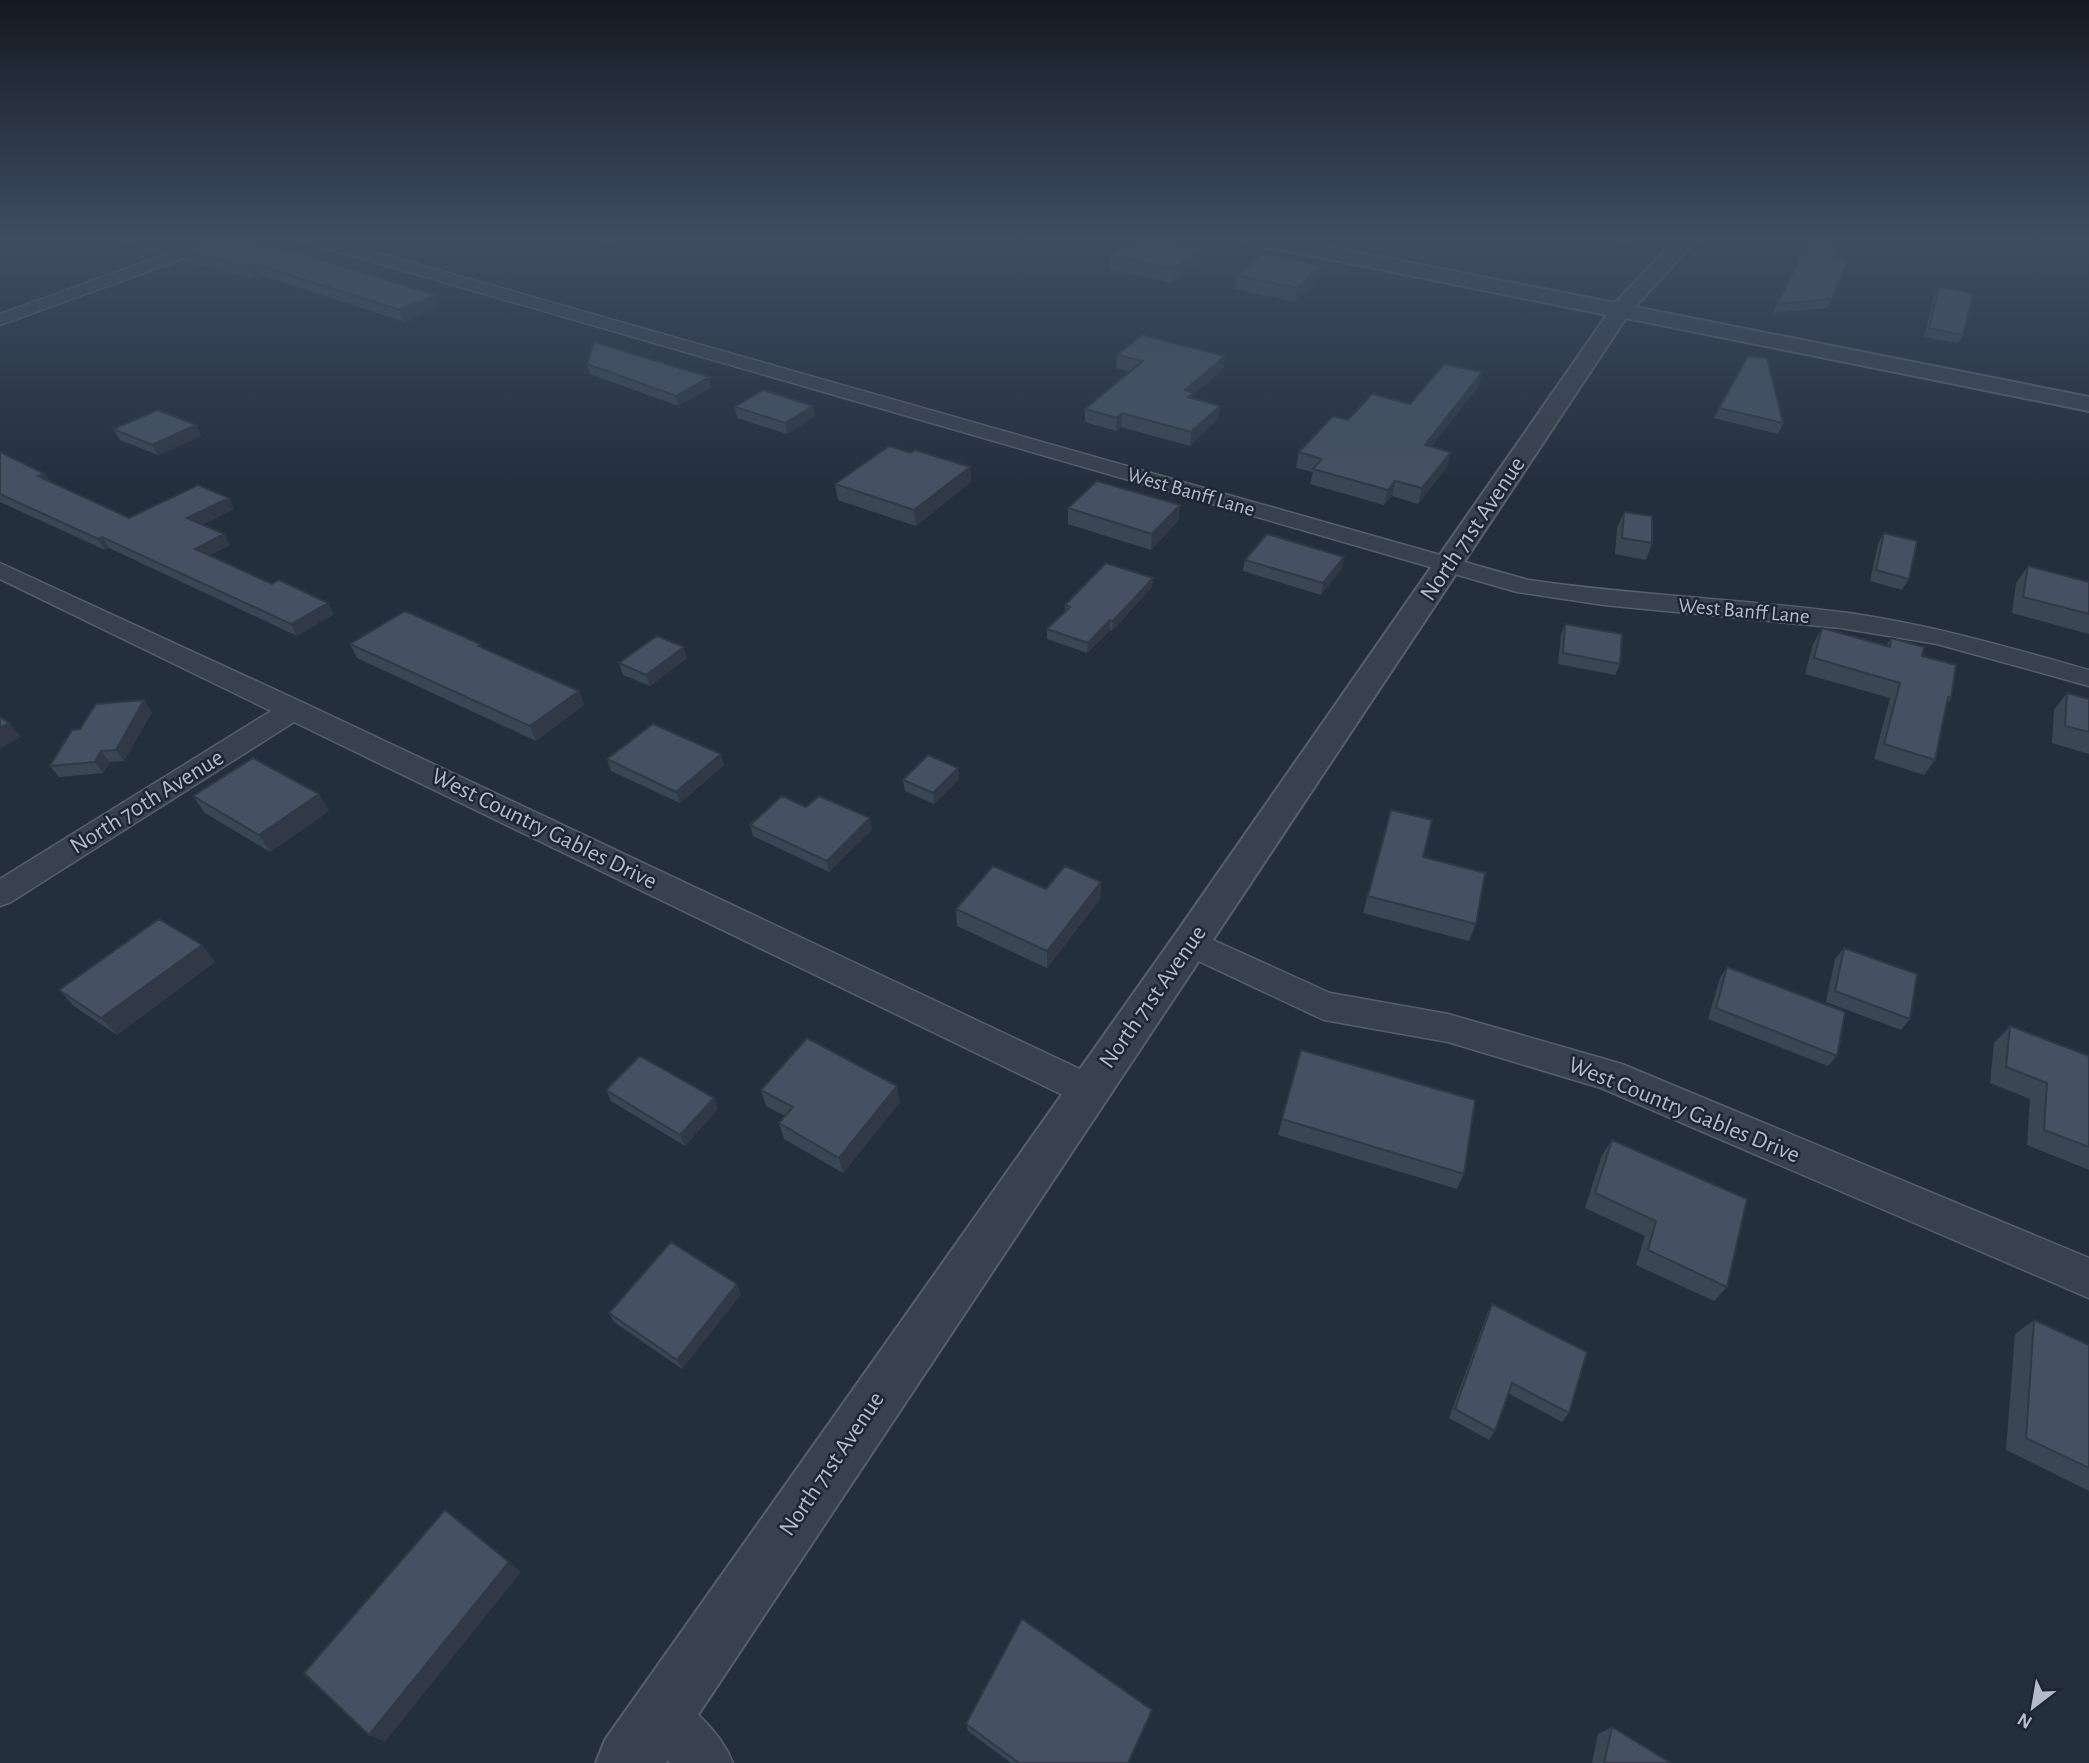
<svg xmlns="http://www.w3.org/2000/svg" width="2089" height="1763" viewBox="0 0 2089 1763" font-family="'Alegreya Sans',sans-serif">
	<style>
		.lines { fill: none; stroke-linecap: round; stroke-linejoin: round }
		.minor-casing { stroke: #565f6c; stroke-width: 3 }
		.tertiary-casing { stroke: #565f6c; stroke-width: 4 }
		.minor { fill: #38414e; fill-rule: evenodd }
		.tertiary { fill: #38414e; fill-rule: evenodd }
		.wall { fill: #3b4654 }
		.shaded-wall { fill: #303945 }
		.building { fill: #455162; stroke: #303945; stroke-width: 2 }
		.labels { text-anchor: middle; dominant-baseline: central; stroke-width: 5; stroke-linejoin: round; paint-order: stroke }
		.far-street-label { font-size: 21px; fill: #b4bcc9; stroke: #1d2633 }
		.street-label { font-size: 24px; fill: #b4bcc9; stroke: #1d2633 }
	</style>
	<rect width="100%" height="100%" fill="#242f3e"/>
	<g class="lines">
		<defs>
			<path id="minor" d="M 211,238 L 234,238 L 232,241 L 0,325 L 0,314 Z
				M 299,238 L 325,238 L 1528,580 C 1632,595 1737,599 1840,612 C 1925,623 2007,647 2089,670 L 2089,686 L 1937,644 L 1841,628 L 1604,605 L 1517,592 L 301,241 Z
				M 0,563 L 304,703 L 1101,1079 L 1106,1090 L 1101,1101 L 1088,1105 L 1075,1101 L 294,722 L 11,902 L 0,906 L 0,879 L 271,711 L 0,579 Z
				M 1191,930 L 1330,993 L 1448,1014 L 1622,1064 L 2089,1258 L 2089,1298 L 1601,1088 L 1448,1042 L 1324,1020 L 1179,952 L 1175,943 L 1179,934 Z
				M 660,1689 C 690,1702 721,1733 733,1763 L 670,1763 L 642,1733 L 634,1715 L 642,1697 Z"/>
			<path id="tertiary" d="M 1244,238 L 1284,238 L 1615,303 L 1677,238 L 1698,238 L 1635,307 L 2089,397 L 2089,411 L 1626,318 L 666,1763 L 596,1763 L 605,1740 L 1177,932 L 1607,315 L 1254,244 Z"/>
		</defs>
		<use href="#minor" class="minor-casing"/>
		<use href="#tertiary" class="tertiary-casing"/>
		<use href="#minor" class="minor"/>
		<use href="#tertiary" class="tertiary"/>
	</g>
	<path class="wall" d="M 115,238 L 203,238 L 161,253 L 116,240 Z
		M 212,238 L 440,306 L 405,322 L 260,275 L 252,278 L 185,261 L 180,249 Z
		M 588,238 L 625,238 L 610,244 Z
		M 1590,238 L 1632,238 L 1629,244 Z
		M 1201,248 L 1200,261 L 1172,283 L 1110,269 L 1111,255 Z
		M 1833,258 L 1832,299 L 1827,308 L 1773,313 L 1777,304 Z
		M 1237,275 L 1319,280 L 1295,302 L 1235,289 Z
		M 1939,287 L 1963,335 L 1958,343 L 1924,337 L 1934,296 Z
		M 1117,355 L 1225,356 L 1223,369 L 1192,396 L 1192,398 L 1218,419 L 1190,446 L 1121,427 L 1116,431 L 1085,422 L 1085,409 L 1131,372 L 1116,368 Z
		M 587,364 L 709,377 L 711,387 L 678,406 L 590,374 Z
		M 1482,372 L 1478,387 L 1431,447 L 1451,452 L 1447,467 L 1418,504 L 1392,496 L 1384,505 L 1310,484 L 1313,472 L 1296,468 L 1299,452 L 1348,420 L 1410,404 Z
		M 813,406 L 815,416 L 787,434 L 737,418 L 735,407 Z
		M 1719,408 L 1783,423 L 1778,434 L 1714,418 Z
		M 196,425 L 201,436 L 158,455 L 120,440 L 113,429 Z
		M 0,452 L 45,474 L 50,482 L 129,518 L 229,498 L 234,509 L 202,525 L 230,545 L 210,555 L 334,614 L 297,636 L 109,548 L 105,550 L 0,502 Z
		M 911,453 L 970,467 L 971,482 L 916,526 L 838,500 L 835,484 Z
		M 1180,505 L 1178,521 L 1151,550 L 1068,524 L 1068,508 Z
		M 1624,512 L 1652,543 L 1646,560 L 1615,554 L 1617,528 Z
		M 1884,533 L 1909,579 L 1902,590 L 1870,581 L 1878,544 Z
		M 1344,557 L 1342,568 L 1321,595 L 1243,571 L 1245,560 Z
		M 2028,566 L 2089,582 L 2089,634 L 2012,613 L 2016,583 Z
		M 1152,587 L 1112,631 L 1110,630 L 1087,653 L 1047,639 L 1047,629 L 1065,612 L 1065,605 Z
		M 1565,624 L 1620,664 L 1615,675 L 1558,664 L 1561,635 Z
		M 1822,628 L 1886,646 L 1891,638 L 1922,656 L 1951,698 L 1947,704 L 1935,760 L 1924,775 L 1874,759 L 1890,698 L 1805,674 L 1813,644 Z
		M 350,644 L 480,644 L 481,647 L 579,691 L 584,705 L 536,741 L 357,658 Z
		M 687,658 L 650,686 L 623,675 L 619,663 Z
		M 2067,693 L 2089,699 L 2089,754 L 2052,743 L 2054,710 Z
		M 152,712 L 124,761 L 110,762 L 103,773 L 59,777 L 50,766 L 80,729 Z
		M 607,759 L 724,765 L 680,803 L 611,771 Z
		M 958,768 L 959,779 L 934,804 L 905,791 L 903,780 Z
		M 319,794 L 329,811 L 270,852 L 205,813 L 193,796 Z
		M 806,807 L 870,818 L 872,830 L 829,872 L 753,836 L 750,825 Z
		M 1386,827 L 1423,857 L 1476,924 L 1469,941 L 1363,913 Z
		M 1101,882 L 1100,899 L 1047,968 L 957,926 L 956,909 L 1046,889 Z
		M 202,945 L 215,962 L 117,1035 L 74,1006 L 59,990 Z
		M 1844,948 L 1910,1019 L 1901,1030 L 1826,1002 L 1835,959 Z
		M 1727,967 L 1837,1056 L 1828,1066 L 1708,1019 L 1720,978 Z
		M 2010,1026 L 2089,1056 L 2089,1170 L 2027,1145 L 2030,1099 L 1990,1083 L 1994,1043 Z
		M 1301,1050 L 1464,1174 L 1457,1189 L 1278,1135 Z
		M 606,1090 L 718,1109 L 685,1146 L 611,1101 Z
		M 761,1090 L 900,1102 L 843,1173 L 784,1139 L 779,1123 L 785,1116 L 766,1106 Z
		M 1612,1140 L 1727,1287 L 1714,1301 L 1636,1265 L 1645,1236 L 1585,1208 L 1602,1155 Z
		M 741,1294 L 682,1369 L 614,1322 L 609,1313 Z
		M 1492,1304 L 1569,1413 L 1562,1422 L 1508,1393 L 1495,1431 L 1489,1440 L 1449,1418 L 1487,1314 Z
		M 2034,1320 L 2089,1345 L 2089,1491 L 2006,1450 L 2015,1334 Z
		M 1149,1717 L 1128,1763 L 1011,1763 L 968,1731 L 966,1724 Z
		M 1612,1727 L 1671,1763 L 1592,1763 L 1598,1734 Z"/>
	<path class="shaded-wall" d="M 174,238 L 203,238 L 161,253 L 156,244 Z
		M 609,238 L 625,238 L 610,244 Z
		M 1201,248 L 1200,261 L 1172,283 L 1173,269 Z
		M 255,264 L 260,275 L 252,278 L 247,267 Z
		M 1321,266 L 1319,280 L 1295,302 L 1297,288 Z
		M 436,295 L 440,306 L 405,322 L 400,310 Z
		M 1225,356 L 1223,369 L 1192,396 L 1191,406 L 1185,390 Z
		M 1482,372 L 1478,387 L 1421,460 L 1425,445 Z
		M 709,377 L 711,387 L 678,406 L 676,396 Z
		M 813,406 L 815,416 L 787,434 L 785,423 Z
		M 1220,406 L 1218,419 L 1190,446 L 1191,432 Z
		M 1122,413 L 1121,427 L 1116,431 L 1117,418 Z
		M 196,425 L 201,436 L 158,455 L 152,445 Z
		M 1451,452 L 1447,467 L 1418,504 L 1422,488 Z
		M 970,467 L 971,482 L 916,526 L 914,510 Z
		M 45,474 L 52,484 L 38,476 Z
		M 1395,481 L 1392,496 L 1384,505 L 1388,490 Z
		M 229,498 L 234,509 L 194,529 L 187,518 Z
		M 1180,505 L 1178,521 L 1151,550 L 1152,534 Z
		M 224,534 L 230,545 L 202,559 L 195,549 Z
		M 102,537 L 109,548 L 105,550 L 98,539 Z
		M 1344,557 L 1342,568 L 1321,595 L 1323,583 Z
		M 1153,578 L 1152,587 L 1112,631 L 1113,621 Z
		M 328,603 L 334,614 L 297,636 L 291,624 Z
		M 1110,620 L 1110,630 L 1087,653 L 1088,643 Z
		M 684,647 L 687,658 L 650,686 L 646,675 Z
		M 579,691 L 584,705 L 536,741 L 530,726 Z
		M 144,700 L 152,712 L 124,761 L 116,750 Z
		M 9,723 L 21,737 L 0,749 L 0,728 Z
		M 101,751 L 110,762 L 103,773 L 95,762 Z
		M 721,754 L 724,765 L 680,803 L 676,792 Z
		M 958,768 L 959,779 L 934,804 L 933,793 Z
		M 319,794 L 329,811 L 270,852 L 259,835 Z
		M 870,818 L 872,830 L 829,872 L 827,861 Z
		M 1101,882 L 1100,899 L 1047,968 L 1047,951 Z
		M 202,945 L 215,962 L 117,1035 L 101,1018 Z
		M 897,1086 L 900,1102 L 843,1173 L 839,1158 Z
		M 714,1098 L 718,1109 L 685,1146 L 680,1135 Z
		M 737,1284 L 741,1294 L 682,1369 L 677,1360 Z
		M 509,1562 L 521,1572 L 385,1742 L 369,1735 Z"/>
	<path class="building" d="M 135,238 L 174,238 L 156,244 Z
		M 212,238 L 248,238 L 436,295 L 400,310 L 255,264 L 247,267 L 180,249 Z
		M 1136,238 L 1162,238 L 1201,248 L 1173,269 L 1111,255 Z
		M 1810,238 L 1841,238 L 1833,258 L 1847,261 L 1832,299 L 1777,304 Z
		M 1262,254 L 1321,266 L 1297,288 L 1237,275 Z
		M 1939,287 L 1973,293 L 1963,335 L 1929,328 Z
		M 1142,335 L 1225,356 L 1185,390 L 1193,393 L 1188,397 L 1220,406 L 1191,432 L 1122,413 L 1117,418 L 1085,409 L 1143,361 L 1117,355 Z
		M 594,342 L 709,377 L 676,396 L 587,364 Z
		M 1748,356 L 1767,358 L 1783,423 L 1719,408 Z
		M 1444,364 L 1482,372 L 1425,445 L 1451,452 L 1422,488 L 1395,481 L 1388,490 L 1313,469 L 1322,459 L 1299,452 L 1333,416 L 1348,420 L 1372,394 L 1410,404 Z
		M 763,390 L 813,406 L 785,423 L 735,407 Z
		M 158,410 L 196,425 L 152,445 L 113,429 Z
		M 889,446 L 911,453 L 915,450 L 970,467 L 914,510 L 835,484 Z
		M 0,452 L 45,474 L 38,476 L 129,518 L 198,485 L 229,498 L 187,518 L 224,534 L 195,549 L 272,584 L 279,580 L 328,603 L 291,624 L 102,537 L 98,539 L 0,494 Z
		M 1097,481 L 1180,505 L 1152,534 L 1068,508 Z
		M 1624,512 L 1652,516 L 1652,543 L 1622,538 Z
		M 1884,533 L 1917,541 L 1909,579 L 1876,570 Z
		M 1267,534 L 1344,557 L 1323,583 L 1245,560 Z
		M 1106,563 L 1153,578 L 1113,621 L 1110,620 L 1088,643 L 1047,629 L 1070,607 L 1065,605 Z
		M 2028,566 L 2089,582 L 2089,614 L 2023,597 Z
		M 405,611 L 480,644 L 478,646 L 579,691 L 530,726 L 350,644 Z
		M 1565,624 L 1622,634 L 1620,664 L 1563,653 Z
		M 1822,628 L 1890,647 L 1891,638 L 1924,647 L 1922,656 L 1956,665 L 1951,698 L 1948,697 L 1935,760 L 1884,744 L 1900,683 L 1814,658 Z
		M 657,636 L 684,647 L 646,675 L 619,663 Z
		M 2067,693 L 2089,699 L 2089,732 L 2065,726 Z
		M 144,700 L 116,750 L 101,751 L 95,762 L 50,766 L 72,730 L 80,729 L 96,704 Z
		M 0,717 L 9,723 L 0,728 Z
		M 653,724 L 721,754 L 676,792 L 607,759 Z
		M 928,755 L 958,768 L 933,793 L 903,780 Z
		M 253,758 L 319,794 L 259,835 L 193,796 Z
		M 782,796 L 806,807 L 819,796 L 870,818 L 827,861 L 750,825 Z
		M 1391,810 L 1432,820 L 1423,857 L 1485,873 L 1476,924 L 1368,896 Z
		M 993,866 L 1046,889 L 1065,866 L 1101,882 L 1047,951 L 956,909 Z
		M 159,919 L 202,945 L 101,1018 L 59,990 Z
		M 1844,948 L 1917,974 L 1910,1019 L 1835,991 Z
		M 1727,967 L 1845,1012 L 1837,1056 L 1716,1008 Z
		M 2010,1026 L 2089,1056 L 2089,1147 L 2044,1130 L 2047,1083 L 2006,1067 Z
		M 807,1038 L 897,1086 L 839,1158 L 779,1123 L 793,1107 L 761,1090 Z
		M 1301,1050 L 1475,1100 L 1464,1174 L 1282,1119 Z
		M 640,1056 L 714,1098 L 680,1135 L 606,1090 Z
		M 1612,1140 L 1747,1199 L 1727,1287 L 1648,1250 L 1656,1221 L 1595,1193 Z
		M 671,1242 L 737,1284 L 677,1360 L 609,1313 Z
		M 1492,1304 L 1587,1352 L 1569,1413 L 1512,1383 L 1495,1431 L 1455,1409 Z
		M 2034,1320 L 2089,1345 L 2089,1468 L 2026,1438 Z
		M 445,1510 L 509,1562 L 369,1735 L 304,1673 Z
		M 1022,1619 L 1152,1710 L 1128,1763 L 1019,1763 L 966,1724 Z
		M 1612,1727 L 1671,1763 L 1604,1763 Z"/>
	<linearGradient id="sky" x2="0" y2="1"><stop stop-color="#141a22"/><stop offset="0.49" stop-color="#3f4d63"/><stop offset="1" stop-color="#3f4d63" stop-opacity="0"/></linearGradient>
	<rect width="2089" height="485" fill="url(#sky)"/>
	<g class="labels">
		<g class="far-street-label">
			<text transform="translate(1191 492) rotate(16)">West Banff Lane</text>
			<text transform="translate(1744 611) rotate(5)">West Banff Lane</text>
		</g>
		<g class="street-label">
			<text transform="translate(1473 529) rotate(-56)">North 71st Avenue</text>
			<text transform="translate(147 802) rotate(-32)">North 70th Avenue</text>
			<text transform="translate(544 829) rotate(26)">West Country Gables Drive</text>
			<text transform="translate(1153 997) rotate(-55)">North 71st Avenue</text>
			<text transform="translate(1684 1110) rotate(22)">West Country Gables Drive</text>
			<text transform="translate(832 1464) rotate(-56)">North 71st Avenue</text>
		</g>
	</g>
	<g transform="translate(2033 1707) rotate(211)" stroke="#1d2633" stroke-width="5" paint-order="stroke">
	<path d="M0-5L12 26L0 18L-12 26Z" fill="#b4bcc9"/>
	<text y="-10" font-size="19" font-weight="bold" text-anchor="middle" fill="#b4bcc9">N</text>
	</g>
</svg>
